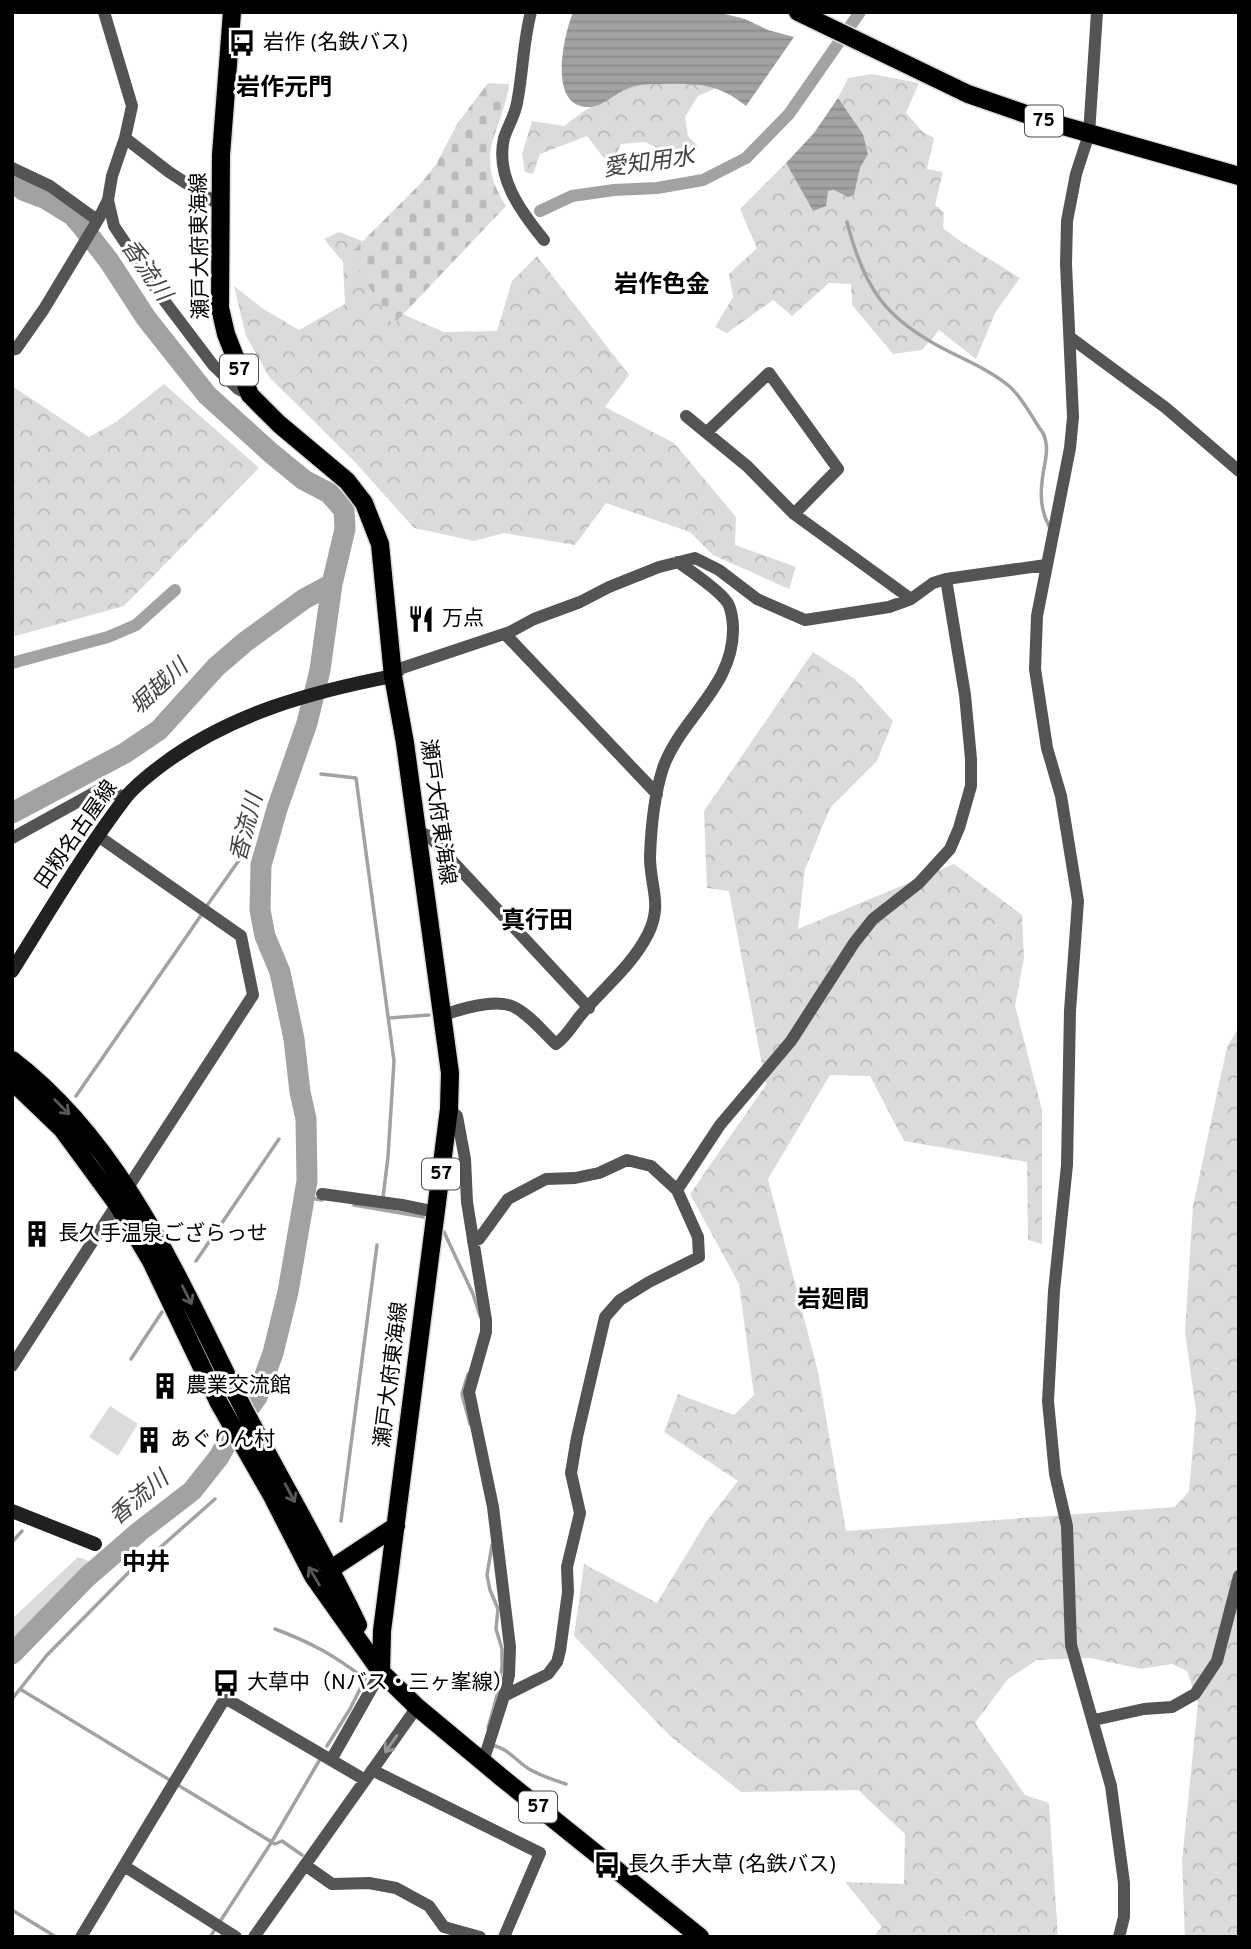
<svg xmlns="http://www.w3.org/2000/svg" width="1251" height="1949" viewBox="0 0 1251 1949" font-family="Overpass,'Noto Sans JP',sans-serif">
	<style>
		.green { fill: #dbdbdb }
		.forest { fill: url(#forest-crowns) }
		.cemetery { fill: url(#cemetery-stones) }
		.water { fill: url(#water-rules) }
		.lines { fill: none; stroke-linecap: round; stroke-linejoin: round }
		.stream { stroke: #a2a2a2; stroke-width: 3.5 }
		.canal { stroke: #a2a2a2; stroke-width: 12 }
		.river { stroke: #a2a2a2; stroke-width: 21 }
		.primary-casing { stroke: #dbdbdb; stroke-width: 21 }
		.street { stroke: #545454; stroke-width: 12 }
		.secondary { stroke: #212121; stroke-width: 14 }
		.primary { stroke: #000; stroke-width: 18 }
		.oneway { stroke: #595959 }
		.oneway2 { stroke: #989898 }
		.labels { text-anchor: middle; dominant-baseline: central; stroke-width: 6; stroke-linejoin: round; paint-order: stroke }
		.shield { fill: #fff; stroke: #4c4c4c; stroke-width: 2 }
		.shield-label { font-size: 19px; font-weight: bold; fill: #000 }
		.poi-label { font-size: 21px; fill: #000; stroke: #fff; text-anchor: start }
		.street-label { font-size: 21px; fill: #000; stroke: #fff }
		.water-label { font-size: 23px; font-style: italic; fill: #434343; stroke: #fff }
		.quarter-label { font-size: 24px; font-weight: bold; fill: #000; stroke: #fff }
	</style>
	<defs>
		<pattern id="forest-crowns" width="20" height="18" patternUnits="userSpaceOnUse" patternTransform="scale(1.75)"><rect width="20" height="18" fill="#dbdbdb"/><path d="M2 6a3 3 0 1 1 6 0M12 15a3 3 0 1 1 6 0" fill="none" stroke="#bababa"/></pattern>
		<pattern id="cemetery-stones" width="16" height="16" patternUnits="userSpaceOnUse" patternTransform="scale(1.75)"><rect width="16" height="16" fill="#dbdbdb"/><path d="M2 7V4a2 2 0 0 1 4 0v3zM10 15v-3a2 2 0 0 1 4 0v3z" fill="#bababa"/></pattern>
		<pattern id="water-rules" width="6" height="5" patternUnits="userSpaceOnUse" patternTransform="scale(1.75)"><rect width="6" height="5" fill="#a2a2a2"/><path d="M0 2.5h6" fill="none" stroke="#8a8a8a"/></pattern>
	</defs>
	<rect width="100%" height="100%" fill="#fff"/>
	<path class="green" d="M 110,1406 L 138,1424 L 118,1456 L 89,1437 Z
		M 78,1557 L 92,1562 L 23,1628 L 12,1641 L 12,1619 Z"/>
	<path class="forest" d="M 872,74 L 919,83 L 906,113 L 923,132 L 934,138 L 927,169 L 943,172 L 935,205 L 944,212 L 943,228 L 960,241 L 1020,278 L 995,313 L 976,359 L 939,330 L 922,350 L 893,354 L 852,305 L 851,284 L 829,283 L 792,316 L 773,300 L 727,333 L 715,327 L 733,297 L 729,274 L 757,248 L 740,209 L 786,163 L 813,211 L 827,191 L 834,190 L 848,197 L 854,195 L 860,168 L 868,153 L 863,134 L 838,98 L 848,78 Z
		M 684,82 L 716,88 L 698,96 L 685,117 L 688,136 L 699,147 L 675,157 L 645,142 L 621,144 L 615,158 L 604,158 L 587,136 L 540,154 L 533,174 L 525,172 L 522,154 L 532,121 L 564,126 C 583,111 607,95 630,87 C 647,81 667,83 684,82 Z
		M 339,232 L 376,246 L 393,310 L 444,332 L 497,331 L 512,281 L 537,256 L 629,375 L 605,407 L 674,443 L 736,517 L 735,545 L 796,567 L 789,589 L 713,555 L 690,532 L 606,503 L 575,545 L 504,533 L 474,541 L 414,528 L 354,461 L 270,378 L 246,336 L 234,286 L 262,308 L 299,330 L 345,304 L 343,262 L 324,239 Z
		M 164,384 L 259,468 L 124,606 L 12,637 L 12,386 L 89,437 L 116,422 Z
		M 813,652 L 855,679 L 893,721 L 877,761 L 830,808 L 805,869 L 798,929 L 954,864 L 1022,915 L 1024,957 L 1015,1006 L 1042,1110 L 1042,1244 L 1028,1240 L 1027,1162 L 904,1141 L 870,1076 L 830,1075 L 768,1179 L 818,1372 L 846,1531 L 1175,1507 L 1189,1491 L 1196,1411 L 1185,1332 L 1193,1206 L 1227,1047 L 1239,1027 L 1239,1937 L 1185,1937 L 1182,1861 L 1198,1703 L 1187,1671 L 1172,1664 L 1141,1669 L 1090,1658 L 1037,1660 L 1008,1679 L 975,1723 L 1025,1795 L 1049,1803 L 1058,1937 L 873,1937 L 882,1927 L 845,1882 L 904,1884 L 905,1834 L 858,1790 L 741,1792 L 670,1736 L 574,1636 L 584,1564 L 657,1603 L 706,1522 L 738,1481 L 664,1432 L 678,1394 L 734,1415 L 754,1395 L 739,1284 L 690,1194 L 766,1085 L 729,891 L 707,888 L 704,811 Z"/>
	<path class="cemetery" d="M 488,83 L 509,84 C 502,134 472,153 506,206 L 393,325 L 349,255 L 423,181 L 437,163 L 457,124 Z"/>
	<path class="water" d="M 573,12 L 717,12 L 745,19 L 768,30 L 794,37 L 746,106 C 719,83 694,83 661,84 C 650,84 639,84 629,88 C 617,92 603,106 591,107 C 546,110 564,35 573,12 Z
		M 838,98 L 863,134 L 868,154 L 860,168 L 854,195 L 848,197 L 834,190 L 828,191 L 826,206 L 813,211 L 786,163 L 814,133 Z"/>
	<g class="lines">
		<path class="stream" d="M 847,222 C 864,289 886,320 948,351 C 968,361 991,371 1009,386 C 1023,398 1032,418 1043,433 C 1051,450 1043,465 1042,483 C 1040,498 1042,513 1049,526
			M 321,774 L 356,778 L 394,1061 L 388,1157 L 383,1197
			M 206,907 L 242,856 L 257,802
			M 389,1018 L 429,1015
			M 76,1096 L 202,914
			M 304,1197 L 322,1200
			M 354,1205 L 424,1217
			M 444,1232 L 473,1294 L 480,1316
			M 196,1261 L 279,1139
			M 131,1359 L 162,1312
			M 468,1374 L 462,1394 L 470,1424
			M 341,1521 L 377,1245
			M 12,1542 L 22,1531
			M 154,1553 L 215,1499
			M 275,1629 C 312,1643 334,1655 365,1679 L 350,1709 L 327,1746
			M 20,1689 L 275,1844 L 282,1841 L 302,1855
			M 12,1699 L 47,1655 L 134,1567
			M 488,1728 L 497,1696 L 502,1667 L 502,1649 L 496,1629 L 498,1609 L 490,1590 L 487,1575 L 492,1545
			M 492,1745 C 508,1748 516,1761 529,1769 C 541,1776 554,1780 566,1784
			M 12,1910 L 56,1937
			M 210,1937 L 271,1843 L 319,1761"/>
		<path class="canal" d="M 540,211 L 572,196 L 614,190 L 657,188 L 703,180 L 746,158 L 789,114 L 860,12
			M 12,663 L 108,637 L 136,625 L 175,590"/>
		<path class="river" d="M 12,182 L 25,191 L 46,199 L 72,215 L 81,225 L 109,261 L 146,318 L 207,395 L 271,453 L 304,480 L 329,493 L 344,510 L 345,529 L 332,584 L 320,670 L 307,723 L 277,809 L 261,865 L 260,910 L 265,936 L 280,972 L 294,1039 L 300,1092 L 306,1119 L 307,1181 L 288,1292 L 273,1353 L 257,1397 L 237,1424 L 219,1457 L 192,1491 L 140,1531 L 87,1577 L 12,1654
			M 12,813 L 125,753 L 159,730 L 216,667 L 245,642 L 304,599 L 332,584"/>
		<defs>
			<path id="primary" d="M 232,12 L 221,155 L 220,308 L 226,334 L 250,395 L 279,424 L 347,481 L 364,503 L 380,544 L 393,676 L 405,743 L 450,1073 L 449,1109 L 382,1631 L 381,1672
				M 798,12 L 968,94 L 1046,121 L 1239,176
				M 12,1060 C 122,1144 177,1276 237,1396 C 276,1473 321,1547 358,1625
				M 12,1081 L 62,1129 L 117,1204 L 151,1261 L 219,1403 L 271,1494 L 313,1576 L 381,1672 L 417,1707 L 501,1777 L 700,1937
				M 331,1569 L 396,1526"/>
		</defs>
		<use href="#primary" class="primary-casing"/>
		<path class="street" d="M 531,12 C 523,42 523,73 517,103 C 515,115 508,126 504,138 C 495,177 521,212 544,240
			M 1097,12 L 1089,134 L 1076,174 L 1067,221 L 1066,264 L 1073,417 L 1070,448 L 1037,616 L 1035,669 L 1047,748 L 1061,796 L 1078,901 L 1070,1011 L 1067,1165 L 1054,1291 L 1048,1401 L 1055,1474 L 1067,1526 L 1071,1645 L 1111,1786 L 1124,1883 L 1124,1917 L 1119,1937
			M 125,138 L 169,172 L 221,206
			M 12,168 L 50,186 L 93,217 L 99,218
			M 108,200 L 114,226 L 160,295 L 213,365 L 238,389 L 250,395
			M 1071,338 L 1166,408 L 1239,471
			M 12,350 L 16,349 L 44,309 L 99,218 L 108,200 L 112,176 L 125,138 L 132,106 L 104,12
			M 686,416 L 747,466 L 794,514 L 911,599
			M 707,432 L 769,373 L 838,469 L 794,514
			M 505,634 L 657,794
			M 393,676 L 402,668 L 510,632 L 534,619 L 580,602 L 609,587 L 659,567 L 695,558 L 719,570 L 757,599 L 805,620 L 889,607 L 911,599 L 933,583 L 946,579 L 1046,565
			M 417,831 L 429,836 L 589,1008
			M 98,836 L 241,936 L 253,995 L 127,1189
			M 12,838 L 99,790 L 127,797
			M 442,1016 C 459,1009 496,998 514,1007 C 530,1015 543,1032 556,1044 C 567,1036 572,1026 580,1016 C 602,989 632,966 648,934 C 663,904 650,887 650,857 C 651,827 654,796 663,768 C 681,717 734,687 733,628 C 733,621 731,607 727,602 C 719,590 691,571 678,562
			M 449,1109 L 457,1116 L 465,1159 L 467,1202 L 486,1320 L 486,1332 L 469,1392 L 493,1507 L 510,1647 L 509,1675 L 504,1696 L 483,1762
			M 677,1190 L 720,1125 L 791,1041 L 854,943 L 873,919 L 919,883 L 950,849 L 959,828 L 971,786 L 971,759 L 965,695 L 946,579
			M 322,1194 L 402,1205 L 436,1212
			M 473,1241 L 479,1239 L 508,1199 L 546,1179 L 575,1178 L 599,1173 L 627,1160 L 651,1166 L 677,1190 L 698,1237 L 699,1257 L 649,1282 L 620,1300 L 605,1317 L 577,1437 L 571,1473 L 580,1513 L 567,1567 L 568,1592 L 560,1651 L 557,1662 L 548,1674 L 504,1696
			M 12,1366 L 117,1204
			M 1094,1720 L 1144,1709 L 1172,1707 L 1195,1694 L 1217,1661 L 1239,1576
			M 372,1770 L 540,1853 L 504,1937
			M 365,1780 L 331,1760 L 381,1672
			M 305,1865 L 332,1884 L 369,1883 L 396,1888 L 429,1906 L 444,1927 L 480,1937
			M 124,1866 L 236,1937
			M 81,1937 L 225,1698 L 331,1760
			M 254,1937 L 417,1707"/>
		<path class="secondary" d="M 12,971 C 49,912 84,852 126,797 C 136,785 150,774 162,765 C 230,714 310,692 393,676
			M 12,1511 L 95,1544"/>
		<use href="#primary" class="primary"/>
	</g>
	<defs><path id="oneway-shaft" d="M-6 0H5M1.5-3L5.5 0L1.5 3" fill="none" stroke-width="1.6" stroke-linecap="round" stroke-linejoin="round" transform="scale(1.75)"/></defs>
	<g class="oneway">
		<use href="#oneway-shaft" transform="translate(62 1107) rotate(45)"/>
		<use href="#oneway-shaft" transform="translate(187 1295) rotate(63)"/>
		<use href="#oneway-shaft" transform="translate(290 1493) rotate(62)"/>
		<use href="#oneway-shaft" transform="translate(314 1576) rotate(-121)"/>
	</g>
	<use class="oneway2" href="#oneway-shaft" transform="translate(391 1744) rotate(125)"/>
	<defs>
		<symbol id="bus-bare" viewBox="-9 -9 18 18"><path d="M-5-6H5V4H4V6H2V4H-2V6H-4V4H-5ZM-3.5-4V0h7V-4ZM-3.5 1.2v1.5H-2V1.2ZM2 1.2v1.5H3.5V1.2Z" fill="#000" stroke="#fff" stroke-width="2.5" paint-order="stroke"/></symbol>
		<symbol id="restaurant-bare" viewBox="-9 -9 18 18"><path d="M-5-6h1v4h1v-4h1v4h1v-4h1v5L-1.5 .5V6h-2V.5L-5-1ZM5-6V6H3V1.5H1.5Q1.5-4 5-6Z" fill="#000" stroke="#fff" stroke-width="2.5" paint-order="stroke"/></symbol>
		<symbol id="building-bare" viewBox="-9 -9 18 18"><path d="M-4-6H4V6H1V3H-1V6H-4ZM-2.5-4.3h1.7v1.8h-1.7ZM.8-4.3h1.7v1.8H.8ZM-2.5-1h1.7V.8h-1.7ZM.8-1h1.7V.8H.8Z" fill="#000" stroke="#fff" stroke-width="2.5" paint-order="stroke"/></symbol>
	</defs>
	<g fill-rule="evenodd">
		<use href="#bus-bare" x="223" y="24" width="38" height="38"/>
		<use href="#restaurant-bare" x="402" y="600" width="38" height="38"/>
		<use href="#building-bare" x="18" y="1215" width="38" height="38"/>
		<use href="#building-bare" x="146" y="1367" width="38" height="38"/>
		<use href="#building-bare" x="130" y="1421" width="38" height="38"/>
		<use href="#bus-bare" x="207" y="1664" width="38" height="38"/>
		<use href="#bus-bare" x="588" y="1846" width="38" height="38"/>
	</g>
	<g class="labels">
		<g class="shield">
			<rect x="1025" y="105.5" width="38" height="31" rx="5"/>
			<rect x="220" y="354.5" width="38" height="31" rx="5"/>
			<rect x="422" y="1158.5" width="38" height="31" rx="5"/>
			<rect x="519" y="1791.5" width="38" height="31" rx="5"/>
		</g>
		<g class="shield-label">
			<text x="1044" y="121">75</text>
			<text x="239" y="370">57</text>
			<text x="441" y="1174">57</text>
			<text x="538" y="1807">57</text>
		</g>
		<g class="poi-label">
			<text x="263" y="43">岩作 (名鉄バス)</text>
			<text x="442" y="619">万点</text>
			<text x="58" y="1234">長久手温泉ござらっせ</text>
			<text x="186" y="1386">農業交流館</text>
			<text x="170" y="1440">あぐりん村</text>
			<text x="247" y="1683">大草中（Nバス・三ヶ峯線）</text>
			<text x="628" y="1865">長久手大草 (名鉄バス)</text>
		</g>
		<g class="street-label">
			<text transform="translate(201 246) rotate(-91)">瀬戸大府東海線</text>
			<text transform="translate(437 812) rotate(82)">瀬戸大府東海線</text>
			<text transform="translate(77 835) rotate(-55)">田籾名古屋線</text>
			<text transform="translate(392 1375) rotate(-83)">瀬戸大府東海線</text>
		</g>
		<g class="water-label">
			<text transform="translate(649 164) rotate(-8)">愛知用水</text>
			<text transform="translate(145 271) rotate(55)">香流川</text>
			<text transform="translate(160 688) rotate(-43)">堀越川</text>
			<text transform="translate(248 828) rotate(-75)">香流川</text>
			<text transform="translate(140 1499) rotate(-40)">香流川</text>
		</g>
		<g class="quarter-label">
			<text x="284" y="89">岩作元門</text>
			<text x="662" y="286">岩作色金</text>
			<text x="537" y="922">真行田</text>
			<text x="833" y="1301">岩廻間</text>
			<text x="146" y="1564">中井</text>
		</g>
	</g>
	<rect width="1251" height="1949" fill="none" stroke="#000000" stroke-width="28"/>
</svg>
